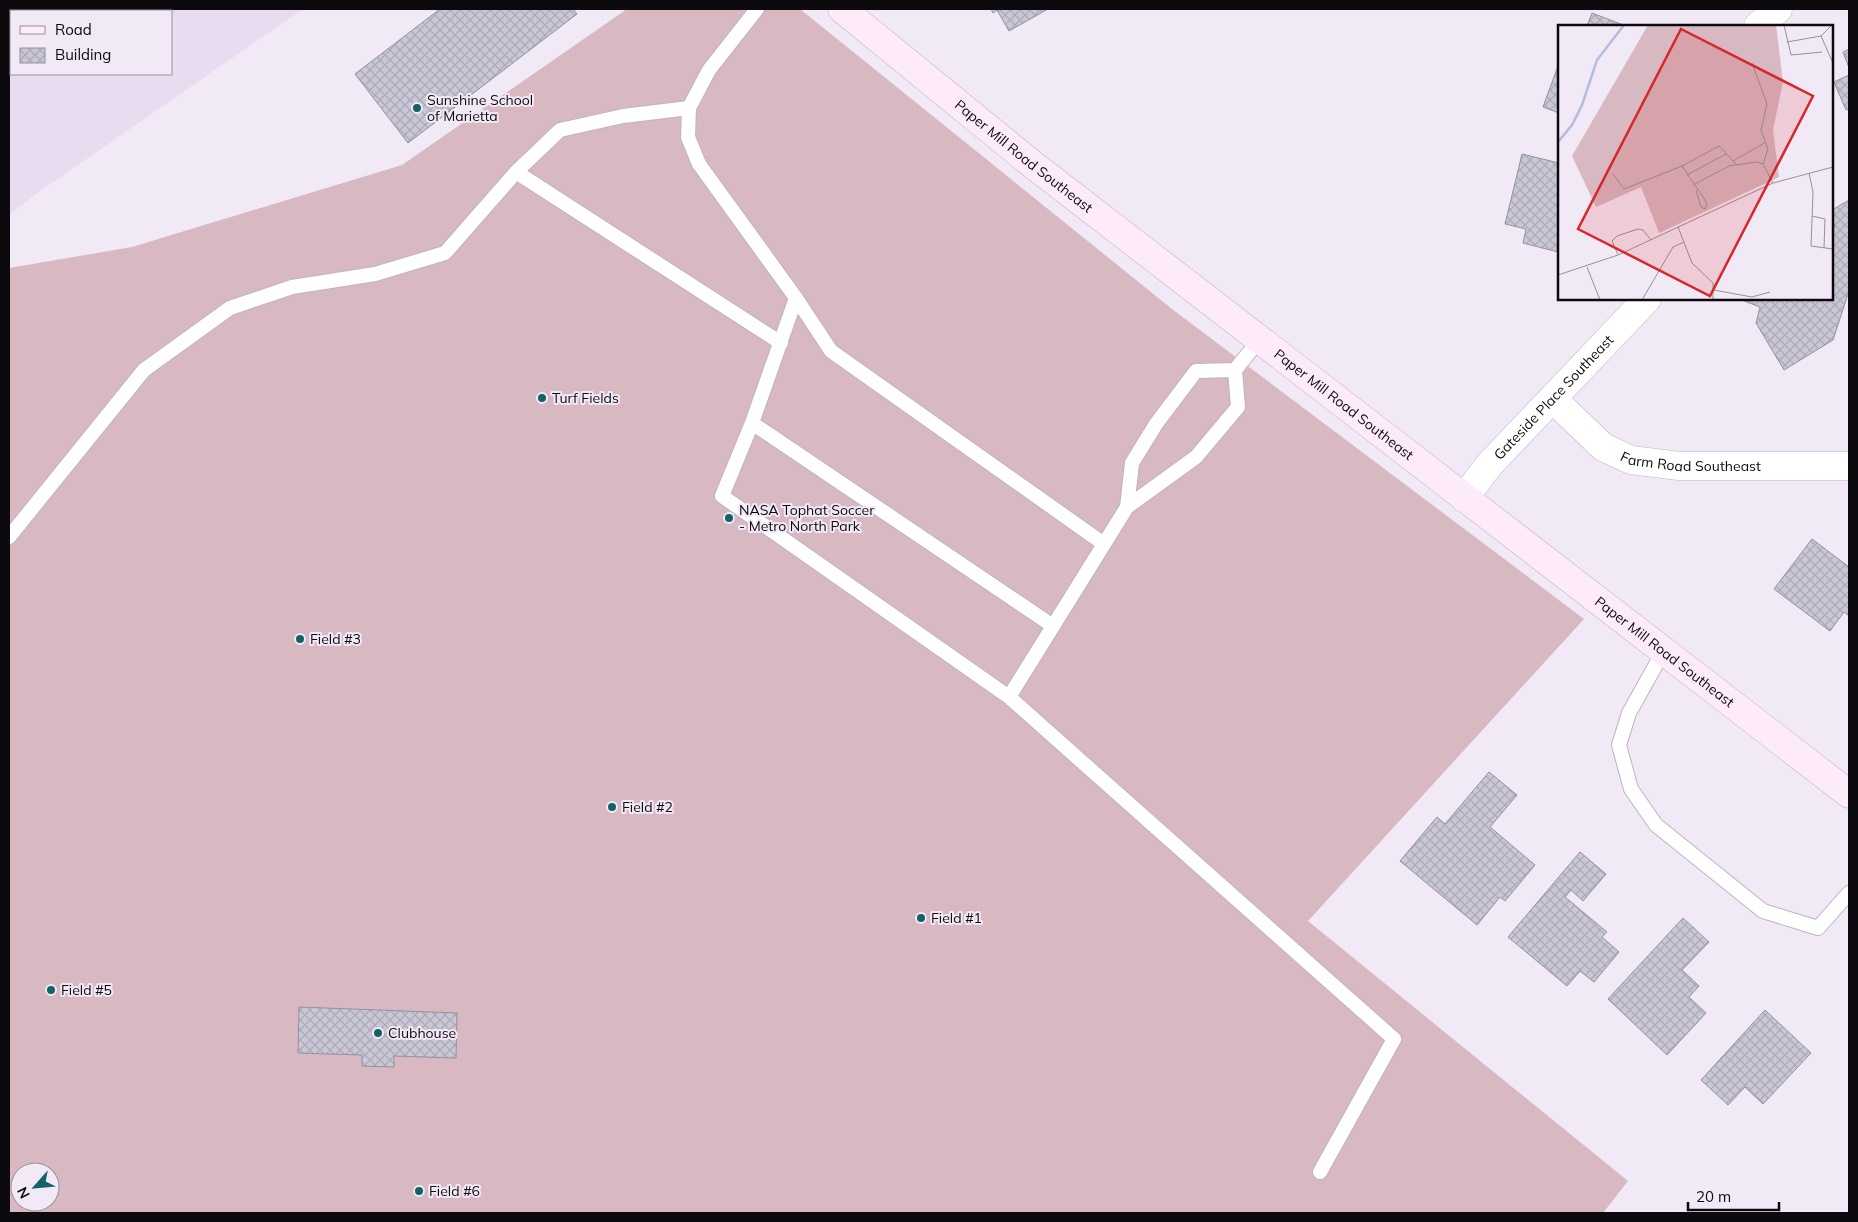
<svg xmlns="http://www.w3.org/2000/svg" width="1858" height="1222" viewBox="0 0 1858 1222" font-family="Mulish,sans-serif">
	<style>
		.built { fill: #eadcf0; fill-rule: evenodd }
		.pitch { fill: #d8b9c2; fill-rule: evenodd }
		.building { fill: url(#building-cross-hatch); stroke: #93919f }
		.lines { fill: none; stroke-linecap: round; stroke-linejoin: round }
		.lane-casing { stroke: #bdb4c1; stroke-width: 16 }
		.street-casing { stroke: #bdb4c1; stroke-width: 29 }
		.secondary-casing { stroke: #bdb4c1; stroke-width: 29 }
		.lane { stroke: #fff; stroke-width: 14 }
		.street { stroke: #fff; stroke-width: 28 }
		.secondary { stroke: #feebf9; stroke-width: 28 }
		.poi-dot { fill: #126268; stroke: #f2e9f6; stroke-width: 2 }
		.labels { text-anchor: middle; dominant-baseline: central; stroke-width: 4; stroke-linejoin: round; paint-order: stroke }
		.poi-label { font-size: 14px; fill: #0d0a0f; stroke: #f2e9f6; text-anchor: start }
		.street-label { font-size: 14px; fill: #0d0a0f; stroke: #f2e9f6 }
		.inset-river { fill: none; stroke: #b1bde0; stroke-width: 2.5 }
		.inset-road { fill: none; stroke: #96909a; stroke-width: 1 }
		.view { fill: #d62828; fill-opacity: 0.15; stroke: #d62828; stroke-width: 2.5 }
		.inset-edge { fill: none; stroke: #0d0a0f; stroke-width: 2.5 }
	</style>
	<defs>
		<pattern id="building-cross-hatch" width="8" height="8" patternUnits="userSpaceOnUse" patternTransform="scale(1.25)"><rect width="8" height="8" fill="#c9c7d6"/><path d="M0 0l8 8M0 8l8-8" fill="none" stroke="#abaab6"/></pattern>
	</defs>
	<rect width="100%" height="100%" fill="#f2e9f6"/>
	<path class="built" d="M 9,9 L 303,9 L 36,194 L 9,215 ZM 11,11 L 171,11 L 171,74 L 11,74 Z"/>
	<path class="pitch" d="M 627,9 L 800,9 L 1172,309 L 1584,619 L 1308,921 L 1628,1181 L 1603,1213 L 9,1213 L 9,268 L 132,247 L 402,165 ZM 20,1172 L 50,1172 L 50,1202 L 20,1202 Z"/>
	<path class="building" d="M 24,9 L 101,9 L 98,11 L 26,11 Z
		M 440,9 L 573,9 L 577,14 L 408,143 L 355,74 Z
		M 991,9 L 1048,9 L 1009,31 L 997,10 L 993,13 Z
		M 1592,13 L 1626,26 L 1587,26 Z
		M 1849,49 L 1849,68 L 1843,52 Z
		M 1559,63 L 1559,113 L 1543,107 Z
		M 1849,75 L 1849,109 L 1846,110 L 1834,82 Z
		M 1522,154 L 1559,163 L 1558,252 L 1523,243 L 1526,229 L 1505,224 Z
		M 1849,200 L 1849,291 L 1833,340 L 1784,370 L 1756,323 L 1760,307 L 1739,299 L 1832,299 L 1832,230 L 1835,227 L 1832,221 L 1832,210 Z
		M 1812,539 L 1849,567 L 1849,616 L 1844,612 L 1830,631 L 1774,589 Z
		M 1489,772 L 1517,795 L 1490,827 L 1535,865 L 1505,901 L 1500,897 L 1477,925 L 1400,861 L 1437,817 L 1445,824 Z
		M 1580,852 L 1606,874 L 1583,901 L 1571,890 L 1565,897 L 1607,932 L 1602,937 L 1619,952 L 1594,982 L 1580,971 L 1567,986 L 1508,937 Z
		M 1683,918 L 1709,942 L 1682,970 L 1699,986 L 1689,997 L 1706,1013 L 1667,1055 L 1608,999 Z
		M 299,1007 L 457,1013 L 456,1058 L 394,1056 L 394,1067 L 362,1066 L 362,1055 L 298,1053 Z
		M 1765,1010 L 1811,1053 L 1763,1104 L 1745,1087 L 1728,1105 L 1701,1080 Z"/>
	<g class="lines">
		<defs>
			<path id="lane" d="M 757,9 L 709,70 L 689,108 L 688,137 L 699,164 L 796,298 L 831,351 L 1104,544
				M 516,172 L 781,343
				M 796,298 L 752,423 L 722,496 L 1009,697 L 1127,507 L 1196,457 L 1238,407 L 1235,370 L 1196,371 L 1156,424 L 1132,463 L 1127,507
				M 1235,370 L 1260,339
				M 752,423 L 1053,626
				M 9,537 L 144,370 L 230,308 L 292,287 L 375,274 L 445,253 L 516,172 L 560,130 L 623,116 L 689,108
				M 1663,652 L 1629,713 L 1619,745 L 1631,789 L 1656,825 L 1763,911 L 1818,928 L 1849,893
				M 1009,697 L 1394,1039 L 1320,1172"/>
			<g id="street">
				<path d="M 1758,26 L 1778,9"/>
				<path id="s1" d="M 1553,399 L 1603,447 L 1631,460 L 1679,466 L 1849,466"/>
				<path id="s2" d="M 1464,498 L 1489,465 L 1647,299"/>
			</g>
			<g id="secondary">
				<path id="s3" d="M 842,9 L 1032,164 L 1849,794"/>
			</g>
		</defs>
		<use href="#lane" class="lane-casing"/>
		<use href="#street" class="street-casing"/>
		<use href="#secondary" class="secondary-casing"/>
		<use href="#lane" class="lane"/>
		<use href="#street" class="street"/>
		<use href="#secondary" class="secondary"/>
	</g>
	<g class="poi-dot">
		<circle cx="417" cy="108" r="5"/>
		<circle cx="542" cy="398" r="5"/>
		<circle cx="729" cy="518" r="5"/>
		<circle cx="300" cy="639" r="5"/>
		<circle cx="612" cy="807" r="5"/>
		<circle cx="921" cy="918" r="5"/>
		<circle cx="51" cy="990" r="5"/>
		<circle cx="378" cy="1033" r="5"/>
		<circle cx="419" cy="1191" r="5"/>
	</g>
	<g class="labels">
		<g class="poi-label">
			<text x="427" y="100">Sunshine School<tspan x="427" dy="16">of Marietta</tspan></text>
			<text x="552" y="398">Turf Fields</text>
			<text x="739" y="510">NASA Tophat Soccer<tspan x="739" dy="16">- Metro North Park</tspan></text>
			<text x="310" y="639">Field #3</text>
			<text x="622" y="807">Field #2</text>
			<text x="931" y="918">Field #1</text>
			<text x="61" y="990">Field #5</text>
			<text x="388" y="1033">Clubhouse</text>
			<text x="429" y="1191">Field #6</text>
		</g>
		<g class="street-label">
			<text stroke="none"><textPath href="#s3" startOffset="234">Paper Mill Road Southeast</textPath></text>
			<text stroke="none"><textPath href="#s2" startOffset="135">Gateside Place Southeast</textPath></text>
			<text stroke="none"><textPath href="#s3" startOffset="639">Paper Mill Road Southeast</textPath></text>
			<text stroke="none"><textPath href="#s1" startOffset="160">Farm Road Southeast</textPath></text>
			<text stroke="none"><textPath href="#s3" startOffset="1044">Paper Mill Road Southeast</textPath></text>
		</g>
	</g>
	<g transform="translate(1558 25)">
		<rect width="275" height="275" fill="#f2e9f6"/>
		<path d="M 90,0 L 218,0 L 225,57 L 215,105 L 221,152 L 101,208 L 83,162 L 38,182 L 14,131 Z" fill="#d8b9c2"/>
		<path class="inset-river" d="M 0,117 L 14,100 L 24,80 L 39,35 L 66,0"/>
		<path class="inset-road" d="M 226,0 L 233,30 L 264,27M 274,0 L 263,11 L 275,38M 229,17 L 263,11M 194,38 L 209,79 L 203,105 L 210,124 L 205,139M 175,136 L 208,117M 251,148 L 255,167 L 253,221 L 275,224M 55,149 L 66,164 L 124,141M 129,150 L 168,129M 135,160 L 171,141 L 198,137 L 205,139 L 215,158M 138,165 L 143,182 L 147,184 L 149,179 L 145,172 L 124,141 L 161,121 L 179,140M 254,191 L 267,194 L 266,223M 120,202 L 134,238 L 155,258 L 155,275M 60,230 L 54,216 L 59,211 L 80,204 L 85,205 L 93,215M 29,242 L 42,275M 0,250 L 60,230 L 215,158 L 275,142M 156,265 L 194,272 L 212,267M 84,275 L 115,222 L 126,217"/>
		<path class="view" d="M 123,4 L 255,71 L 152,271 L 20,204 Z"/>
		<rect width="275" height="275" class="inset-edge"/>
	</g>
	<rect width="1858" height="1222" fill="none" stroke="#0d0a0f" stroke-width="20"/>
	<rect x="10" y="10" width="162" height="65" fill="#f2e9f6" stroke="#96909a"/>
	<rect x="20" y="26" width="25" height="8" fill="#feebf9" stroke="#96909a"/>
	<text x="55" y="35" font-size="15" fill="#0d0a0f">Road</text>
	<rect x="20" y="48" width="25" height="15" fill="url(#building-cross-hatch)" stroke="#96909a"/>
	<text x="55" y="60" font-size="15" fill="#0d0a0f">Building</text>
	<g transform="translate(35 1187) rotate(243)"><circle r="24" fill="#f2e9f6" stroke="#96909a"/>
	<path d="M0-4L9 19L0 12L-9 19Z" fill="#126268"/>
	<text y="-8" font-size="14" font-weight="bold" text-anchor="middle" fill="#0d0a0f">N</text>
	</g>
	<path d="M1688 1202v8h91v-8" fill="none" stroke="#0d0a0f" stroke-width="2.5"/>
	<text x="1696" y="1202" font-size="15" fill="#0d0a0f" stroke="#f2e9f6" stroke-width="4" paint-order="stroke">20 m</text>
</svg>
